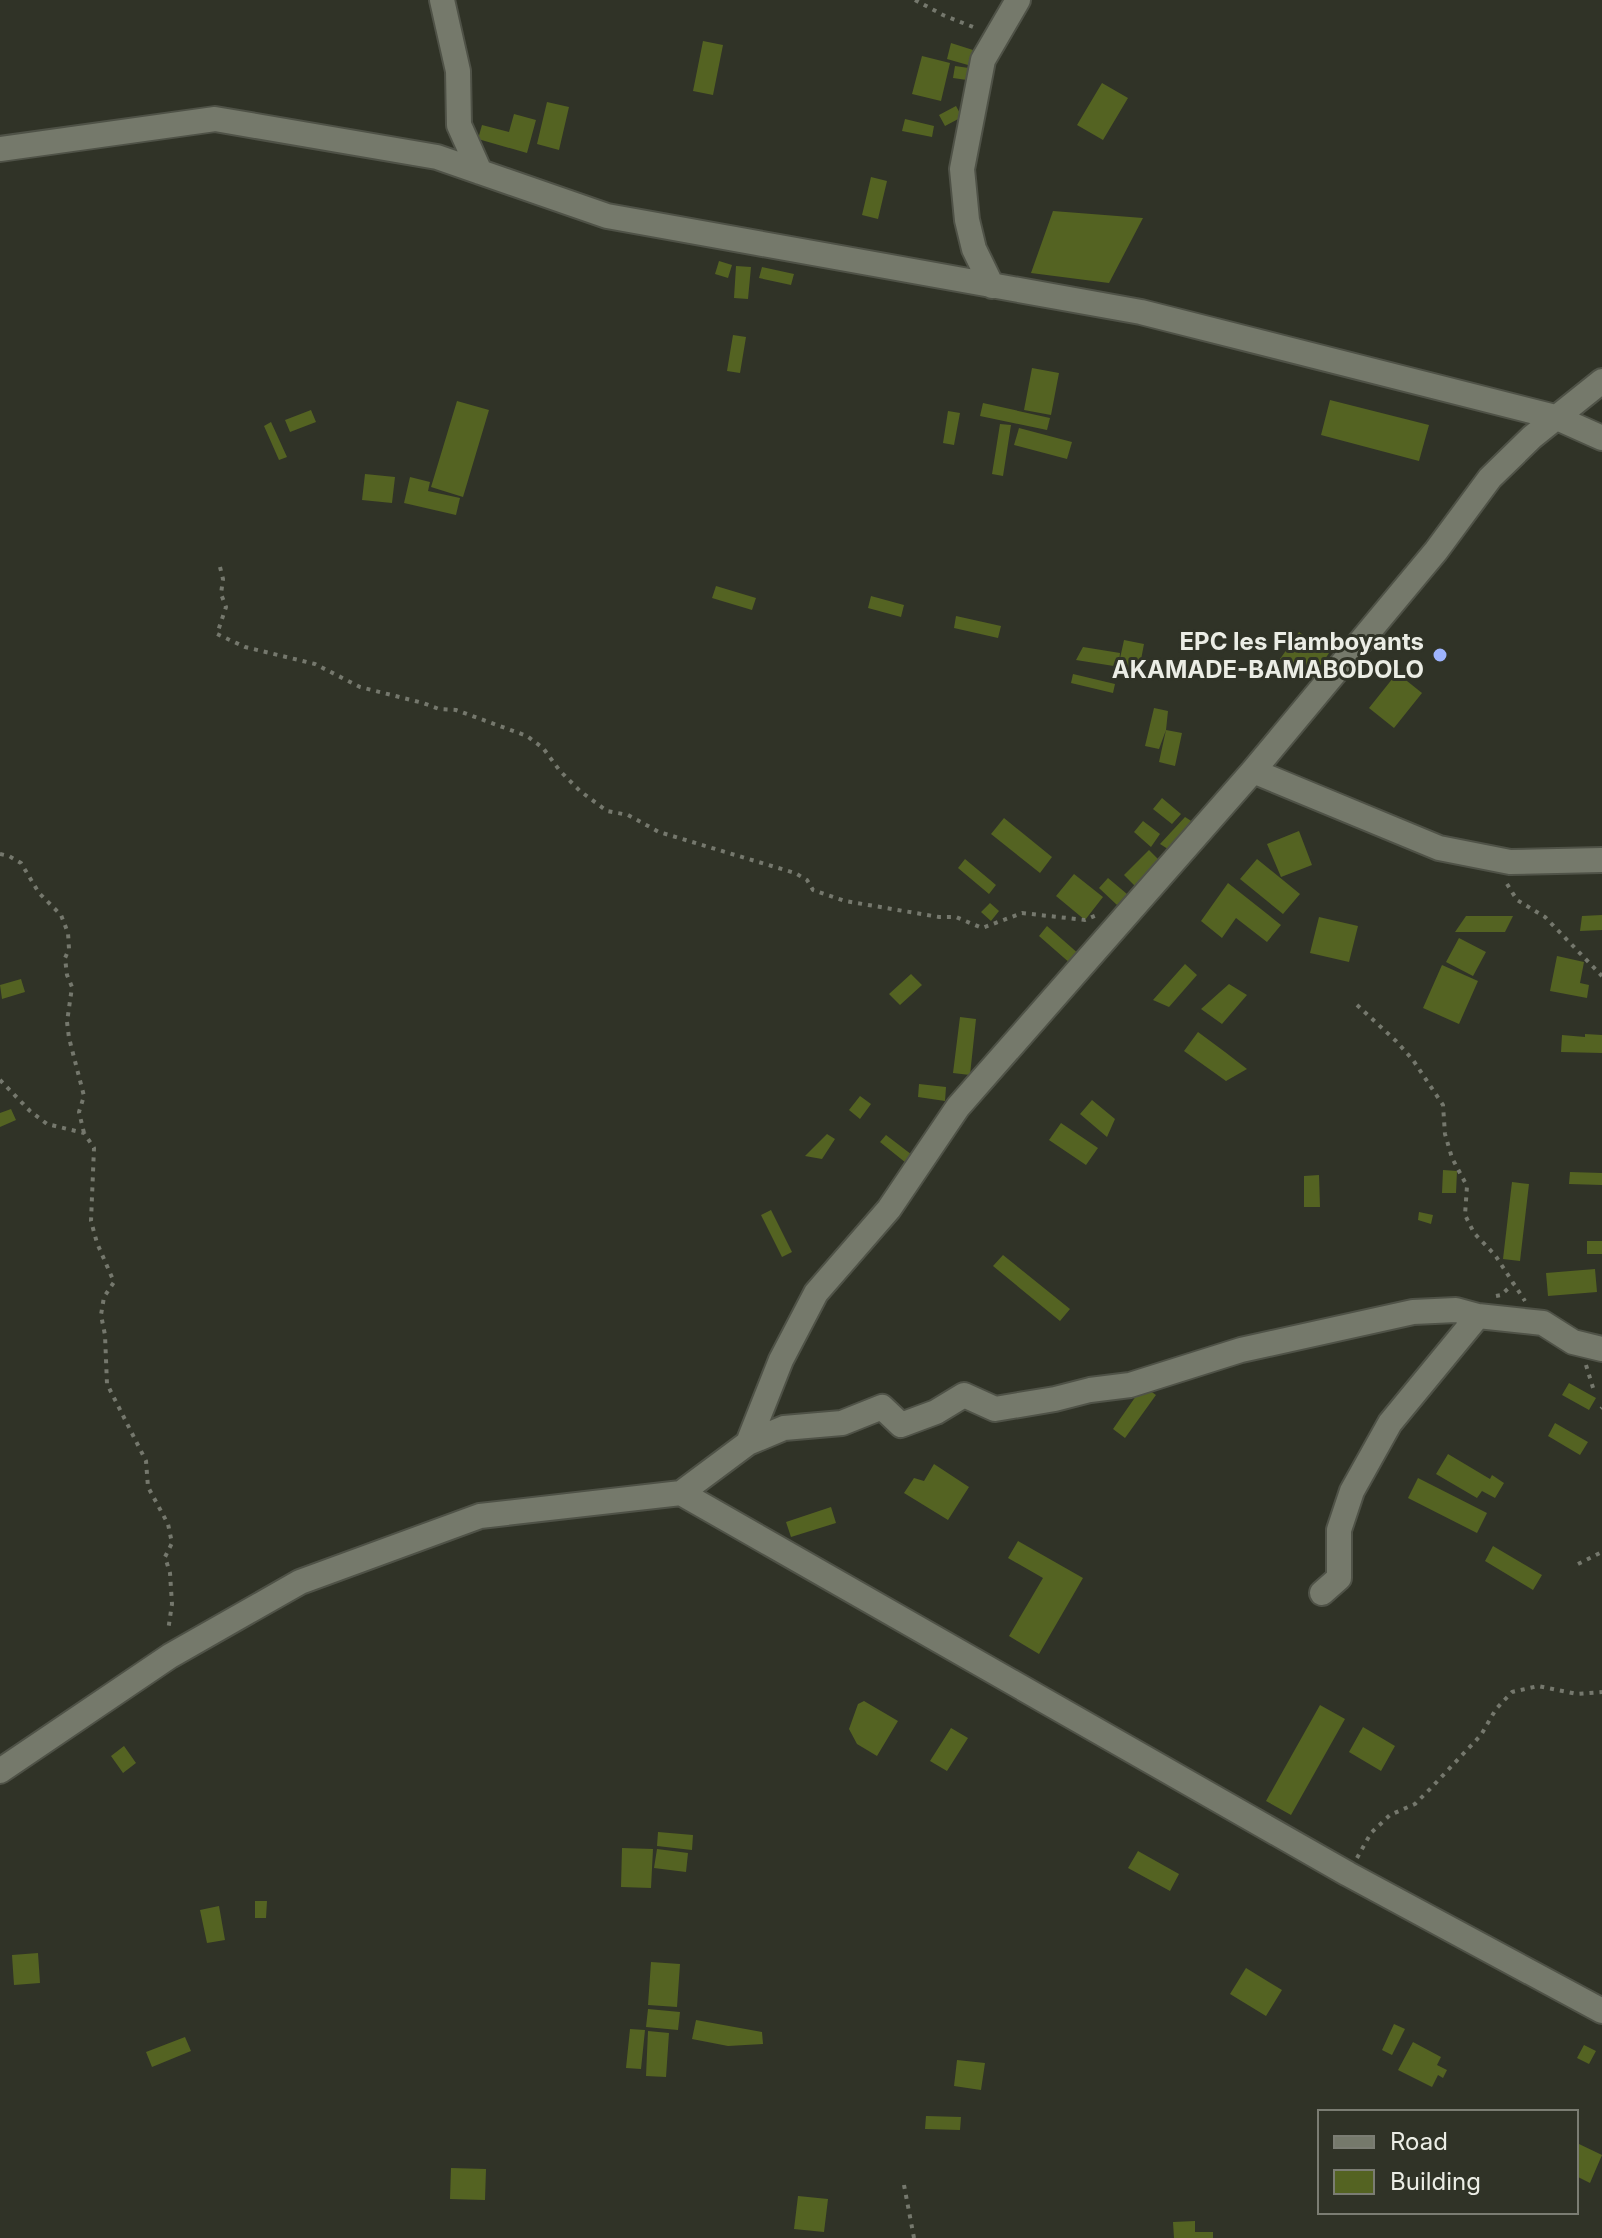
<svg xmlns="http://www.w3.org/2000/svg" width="1602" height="2238" viewBox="0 0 1602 2238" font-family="Inter,sans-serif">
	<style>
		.building { fill: #546322 }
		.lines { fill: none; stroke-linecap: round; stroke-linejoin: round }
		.minor-casing { stroke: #4f5247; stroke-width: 28 }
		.path { stroke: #75786d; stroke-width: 4; stroke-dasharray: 4 6; stroke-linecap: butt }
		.minor { stroke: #75796b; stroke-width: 24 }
		.poi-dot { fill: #9eb4fd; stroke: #303327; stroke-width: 3 }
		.labels { text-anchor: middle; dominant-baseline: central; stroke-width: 6; stroke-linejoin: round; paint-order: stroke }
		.poi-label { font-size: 24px; font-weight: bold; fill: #ebede5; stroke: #303327; text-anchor: end }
	</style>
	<rect width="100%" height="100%" fill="#303327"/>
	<path class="building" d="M 703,41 L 723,45 L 713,95 L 693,91 Z
		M 951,43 L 973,50 L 968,65 L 947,59 Z
		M 922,56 L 950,63 L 941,101 L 912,94 Z
		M 955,66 L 969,68 L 967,80 L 953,78 Z
		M 1102,83 L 1128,98 L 1103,140 L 1077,125 Z
		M 547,102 L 569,107 L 559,150 L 537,144 Z
		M 956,106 L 962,117 L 945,126 L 939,115 Z
		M 514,114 L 536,120 L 527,153 L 478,139 L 482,125 L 509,132 Z
		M 905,119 L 934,126 L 932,137 L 902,131 Z
		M 871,177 L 887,181 L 878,219 L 862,215 Z
		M 1053,211 L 1143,218 L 1109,283 L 1031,273 Z
		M 719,261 L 732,265 L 728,278 L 715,274 Z
		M 736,266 L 751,267 L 748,299 L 734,298 Z
		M 762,267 L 794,274 L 791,285 L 759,278 Z
		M 733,335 L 746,337 L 740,373 L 727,371 Z
		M 1032,368 L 1059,373 L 1051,415 L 1024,410 Z
		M 1330,400 L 1429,425 L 1419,461 L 1321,435 Z
		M 457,401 L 489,410 L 463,497 L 431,487 Z
		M 983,403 L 1050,418 L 1047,430 L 980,416 Z
		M 311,410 L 316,422 L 290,432 L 285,420 Z
		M 948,411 L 960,413 L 954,445 L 943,443 Z
		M 271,422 L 287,457 L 279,460 L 264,426 Z
		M 1000,424 L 1011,425 L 1003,476 L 992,474 Z
		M 1019,428 L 1072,442 L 1067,459 L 1014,445 Z
		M 365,474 L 395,477 L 392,503 L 362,500 Z
		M 410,477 L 430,482 L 428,491 L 460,498 L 456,515 L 404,503 Z
		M 716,586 L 756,598 L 752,610 L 712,598 Z
		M 871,596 L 904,605 L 901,617 L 868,608 Z
		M 956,616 L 1001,626 L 998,638 L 954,628 Z
		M 1299,632 L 1329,653 L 1311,680 L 1280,659 Z
		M 1124,640 L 1144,644 L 1139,670 L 1076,660 L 1083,647 L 1120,653 L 1119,663 Z
		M 1397,673 L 1422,693 L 1394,728 L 1369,708 Z
		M 1073,674 L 1115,684 L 1113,693 L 1071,683 Z
		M 1154,708 L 1168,711 L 1166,730 L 1159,749 L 1145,746 Z
		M 1166,730 L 1182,733 L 1175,766 L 1159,762 Z
		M 1162,798 L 1181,814 L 1172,824 L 1153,809 Z
		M 1185,817 L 1196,824 L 1171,851 L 1160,844 Z
		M 1004,818 L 1052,857 L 1040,873 L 991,834 Z
		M 1143,821 L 1160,834 L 1151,847 L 1134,832 Z
		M 1299,831 L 1312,865 L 1281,877 L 1267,844 Z
		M 1149,850 L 1161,862 L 1136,887 L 1124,875 Z
		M 965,859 L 996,885 L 989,894 L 958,868 Z
		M 1257,859 L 1300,894 L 1283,914 L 1240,879 Z
		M 1074,874 L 1103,897 L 1085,920 L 1056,896 Z
		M 1108,878 L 1127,894 L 1117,905 L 1099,888 Z
		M 1228,883 L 1281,925 L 1267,942 L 1236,918 L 1222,938 L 1201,921 Z
		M 990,903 L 999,911 L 991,921 L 981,912 Z
		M 1602,915 L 1602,930 L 1580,931 L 1582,916 Z
		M 1466,916 L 1513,916 L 1505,932 L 1455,932 Z
		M 1319,917 L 1358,926 L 1349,962 L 1310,953 Z
		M 1047,926 L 1080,955 L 1071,964 L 1039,936 Z
		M 1459,938 L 1486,952 L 1473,976 L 1446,962 Z
		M 1557,956 L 1584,962 L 1580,983 L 1589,985 L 1587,998 L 1550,991 Z
		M 1185,964 L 1197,975 L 1169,1007 L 1153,1000 Z
		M 1442,965 L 1478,981 L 1459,1024 L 1423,1008 Z
		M 911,974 L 922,985 L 900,1005 L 889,994 Z
		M 21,979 L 25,992 L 2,999 L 0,985 Z
		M 1229,984 L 1247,995 L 1222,1024 L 1201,1009 Z
		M 960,1017 L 976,1019 L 970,1075 L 953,1073 Z
		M 1198,1032 L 1225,1052 L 1247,1069 L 1226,1081 L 1184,1051 Z
		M 1585,1034 L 1602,1035 L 1602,1053 L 1561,1052 L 1562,1035 L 1585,1037 Z
		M 919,1084 L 946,1087 L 945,1101 L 918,1097 Z
		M 860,1096 L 871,1104 L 860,1119 L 849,1110 Z
		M 1092,1100 L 1115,1119 L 1107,1137 L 1080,1114 Z
		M 11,1109 L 16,1120 L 0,1127 L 0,1113 Z
		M 1061,1123 L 1098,1148 L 1086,1165 L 1049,1140 Z
		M 827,1134 L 835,1139 L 822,1159 L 805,1156 Z
		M 886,1135 L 920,1161 L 911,1167 L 880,1142 Z
		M 1443,1170 L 1457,1171 L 1456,1193 L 1442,1193 Z
		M 1570,1172 L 1602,1173 L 1602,1185 L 1569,1184 Z
		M 1319,1175 L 1320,1207 L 1304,1207 L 1304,1176 Z
		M 1512,1182 L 1529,1184 L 1520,1261 L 1503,1259 Z
		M 771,1210 L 792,1252 L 782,1257 L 761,1215 Z
		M 1419,1212 L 1433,1215 L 1431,1224 L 1418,1220 Z
		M 1587,1241 L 1602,1241 L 1602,1254 L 1587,1254 Z
		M 1003,1255 L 1070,1309 L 1060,1321 L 993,1266 Z
		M 1595,1269 L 1597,1292 L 1548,1296 L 1546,1273 Z
		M 1569,1383 L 1596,1398 L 1589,1410 L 1562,1395 Z
		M 1143,1386 L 1156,1395 L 1125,1438 L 1113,1429 Z
		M 1555,1423 L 1588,1442 L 1580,1455 L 1548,1436 Z
		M 1448,1454 L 1490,1479 L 1492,1475 L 1504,1483 L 1495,1498 L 1482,1491 L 1477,1498 L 1436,1474 Z
		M 934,1464 L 969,1487 L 948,1520 L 904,1493 L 914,1478 L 924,1481 Z
		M 1418,1478 L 1487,1513 L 1477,1533 L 1408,1498 Z
		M 831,1507 L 836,1523 L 791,1537 L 786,1522 Z
		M 1018,1541 L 1083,1578 L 1039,1654 L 1009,1636 L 1043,1578 L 1008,1558 Z
		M 1493,1546 L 1542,1575 L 1533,1590 L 1485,1561 Z
		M 864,1701 L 898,1721 L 877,1756 L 857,1744 L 849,1729 L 858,1704 Z
		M 1320,1705 L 1345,1719 L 1291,1815 L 1266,1801 Z
		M 1363,1727 L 1395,1746 L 1381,1771 L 1349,1752 Z
		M 951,1728 L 968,1738 L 947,1771 L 930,1761 Z
		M 124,1746 L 136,1763 L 123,1773 L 111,1756 Z
		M 658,1832 L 693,1835 L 692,1850 L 657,1846 Z
		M 622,1848 L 653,1849 L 651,1888 L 621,1887 Z
		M 657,1849 L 688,1853 L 686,1872 L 654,1868 Z
		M 1138,1851 L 1179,1874 L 1170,1891 L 1128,1868 Z
		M 255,1901 L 267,1901 L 266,1918 L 255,1918 Z
		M 219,1906 L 225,1940 L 207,1943 L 200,1910 Z
		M 38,1953 L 40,1983 L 14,1985 L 12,1955 Z
		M 651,1962 L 680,1964 L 677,2007 L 648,2005 Z
		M 1246,1968 L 1282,1990 L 1266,2016 L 1230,1994 Z
		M 648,2009 L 680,2012 L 678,2030 L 646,2027 Z
		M 696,2020 L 762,2032 L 763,2044 L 728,2046 L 692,2039 Z
		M 1394,2024 L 1405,2029 L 1392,2055 L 1382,2050 Z
		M 630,2029 L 645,2030 L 641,2069 L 626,2068 Z
		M 648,2031 L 669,2033 L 666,2077 L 646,2076 Z
		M 185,2037 L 191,2051 L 152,2067 L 146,2052 Z
		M 1413,2042 L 1441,2057 L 1437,2065 L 1447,2070 L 1443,2078 L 1438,2075 L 1432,2087 L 1398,2070 Z
		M 1584,2045 L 1596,2051 L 1589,2064 L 1577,2058 Z
		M 957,2060 L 985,2063 L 981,2090 L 954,2086 Z
		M 926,2116 L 961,2117 L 960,2130 L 925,2129 Z
		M 1579,2144 L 1602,2155 L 1590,2183 L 1576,2176 L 1576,2150 Z
		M 451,2168 L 486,2169 L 485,2200 L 450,2199 Z
		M 798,2196 L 828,2199 L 824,2232 L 794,2229 Z
		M 1195,2221 L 1195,2232 L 1213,2232 L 1213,2238 L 1174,2238 L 1173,2222 Z"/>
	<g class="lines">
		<defs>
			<path id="minor" d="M 442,0 L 458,71 L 459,125 L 480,172
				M 0,149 L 215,119 L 437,157 L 607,216 L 1141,312 L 1555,417 L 1602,438
				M 992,286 L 974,249 L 967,220 L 962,169 L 983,60 L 1018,0
				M 1253,771 L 1439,848 L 1510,862 L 1602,860
				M 748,1443 L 784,1428 L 842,1423 L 882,1407 L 901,1425 L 936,1412 L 964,1395 L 995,1409 L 1055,1399 L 1090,1390 L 1130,1385 L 1241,1350 L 1413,1312 L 1456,1310 L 1478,1316 L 1543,1323 L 1573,1342 L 1602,1349
				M 681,1493 L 1348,1874 L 1602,2011
				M 1322,1593 L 1339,1578 L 1339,1530 L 1352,1491 L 1390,1423 L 1478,1316
				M 0,1771 L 170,1656 L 300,1582 L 480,1516 L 681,1493 L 748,1443 L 781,1360 L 816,1293 L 889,1209 L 958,1107 L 1253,771 L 1436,551 L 1490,478 L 1532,437 L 1602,381"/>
		</defs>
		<use href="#minor" class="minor-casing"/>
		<path class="path" d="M 915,0 L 943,15 L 978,29
			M 220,567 L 223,579 L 221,594 L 226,607 L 217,634 L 245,647 L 315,664 L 360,687 L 423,703 L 439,709 L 456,710 L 527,736 L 543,748 L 560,771 L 580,791 L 607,811 L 628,815 L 659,832 L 795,873 L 807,880 L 813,890 L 845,901 L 939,917 L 956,917 L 982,928 L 1022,913 L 1085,920 L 1097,915
			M 0,854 L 9,856 L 21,863 L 39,893 L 61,915 L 68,933 L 69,949 L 65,958 L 67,975 L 72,987 L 67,1022 L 69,1038 L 84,1096 L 79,1112 L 84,1133
			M 1507,884 L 1517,900 L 1545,917 L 1602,976
			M 1357,1005 L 1396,1041 L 1413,1060 L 1443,1105 L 1445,1134 L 1452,1158 L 1467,1186 L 1465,1215 L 1474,1233 L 1495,1255 L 1525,1301
			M 0,1080 L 30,1111 L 47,1124 L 84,1133 L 94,1148 L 91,1221 L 97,1243 L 114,1282 L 104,1297 L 101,1315 L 105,1335 L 107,1384 L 146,1461 L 148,1487 L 168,1524 L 172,1543 L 165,1557 L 170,1573 L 172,1604 L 168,1631
			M 1496,1296 L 1501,1295 L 1513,1284
			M 1586,1365 L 1594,1391
			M 1601,1409 L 1602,1408
			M 1578,1564 L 1602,1552
			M 1357,1858 L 1371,1833 L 1390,1815 L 1415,1804 L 1431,1788 L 1481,1735 L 1496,1709 L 1512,1692 L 1538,1686 L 1577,1694 L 1602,1692
			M 904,2185 L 914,2238"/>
		<use href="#minor" class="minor"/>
	</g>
	<circle class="poi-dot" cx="1440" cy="655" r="8"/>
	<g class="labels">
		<g class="poi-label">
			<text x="1424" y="641">EPC les Flamboyants<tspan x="1424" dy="28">AKAMADE-BAMABODOLO</tspan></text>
		</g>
	</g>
	<rect x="1318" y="2110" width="260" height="104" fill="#303327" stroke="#7b7d73" stroke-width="2"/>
	<rect x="1334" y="2136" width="40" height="12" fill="#75796b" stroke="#7b7d73" stroke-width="2"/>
	<text x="1390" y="2150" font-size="24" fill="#ebede5">Road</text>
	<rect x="1334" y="2170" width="40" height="24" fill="#546322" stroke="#7b7d73" stroke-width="2"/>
	<text x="1390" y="2190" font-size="24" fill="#ebede5">Building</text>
</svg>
